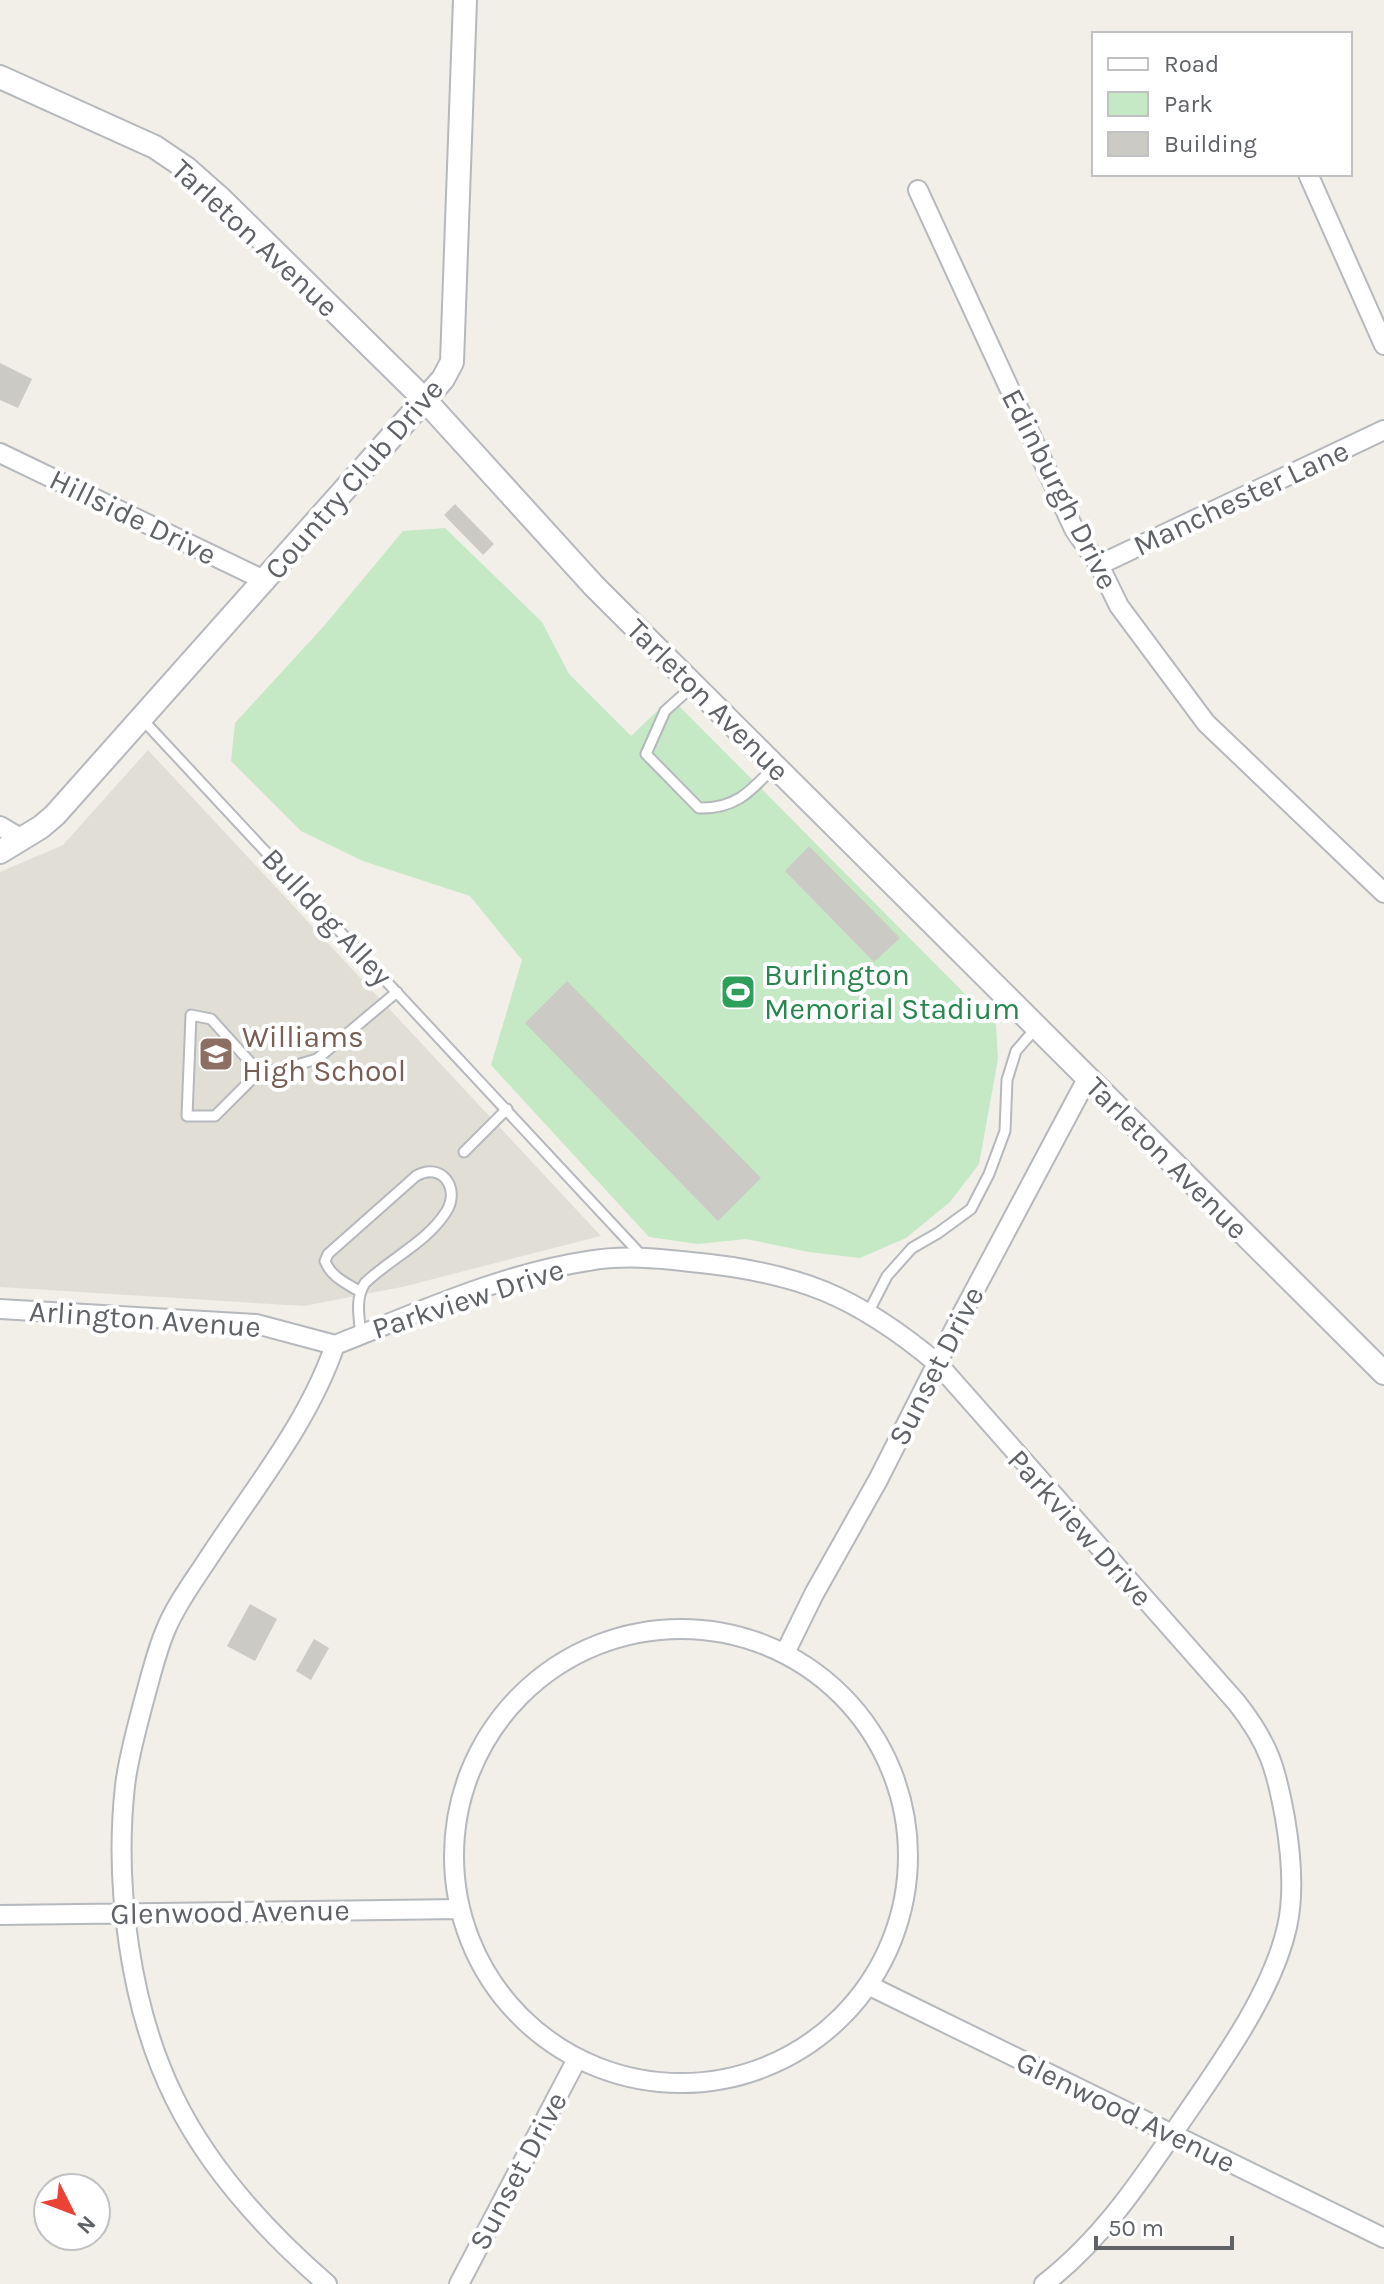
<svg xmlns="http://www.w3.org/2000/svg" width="1384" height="2284" viewBox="0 0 1384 2284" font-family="Karla,sans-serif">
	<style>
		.education { fill: #e1ded6 }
		.green { fill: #c5e8c5 }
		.building { fill: #cccac5 }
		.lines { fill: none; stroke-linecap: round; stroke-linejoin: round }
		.service-casing { stroke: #b5b8bc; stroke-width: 13 }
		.minor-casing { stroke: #b5b8bc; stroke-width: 22 }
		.tertiary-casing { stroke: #b5b8bc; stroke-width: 26 }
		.service { stroke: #fff; stroke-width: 9 }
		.minor { stroke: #fff; stroke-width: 18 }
		.tertiary { stroke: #fff; stroke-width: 22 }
		.labels { text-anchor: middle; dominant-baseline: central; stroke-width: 8; stroke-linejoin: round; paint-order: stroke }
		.street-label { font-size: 30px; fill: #5f6368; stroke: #fff }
		.leisure-label { font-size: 30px; fill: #27864d; stroke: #fff; text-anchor: start }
		.education-label { font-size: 30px; fill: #785e54; stroke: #fff; text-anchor: start }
	</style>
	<rect width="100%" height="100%" fill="#f1efe8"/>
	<path class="education" d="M 148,750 L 601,1236 L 402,1287 L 304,1306 L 0,1287 L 0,872 L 63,845 Z"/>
	<path class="green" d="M 445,528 L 542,622 L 569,674 L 631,736 L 671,698 L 996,1025 L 998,1059 L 979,1164 L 950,1202 L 906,1238 L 860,1258 L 809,1252 L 746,1239 L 698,1244 L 649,1237 L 491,1065 L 522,960 L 470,896 L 363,861 L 301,831 L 231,761 L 235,723 L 324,626 L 403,531 Z"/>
	<path class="building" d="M 0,363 L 32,379 L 18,408 L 0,400 Z
		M 455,504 L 494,544 L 483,555 L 444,515 Z
		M 809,846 L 900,938 L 874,962 L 785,871 Z
		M 567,981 L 761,1178 L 718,1221 L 525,1023 Z
		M 250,1604 L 277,1619 L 255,1661 L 227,1646 Z
		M 314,1639 L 329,1648 L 311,1680 L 296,1671 Z"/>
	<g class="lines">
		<defs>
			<path id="service" d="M 694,685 L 665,711 L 646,754 L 699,808 C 735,809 750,792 773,768
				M 142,719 L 643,1257
				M 259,1072 L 211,1019 L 191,1015 L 187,1116 L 215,1116 L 259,1072 L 283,1069 L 317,1059 L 397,992
				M 464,1152 L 507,1109
				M 359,1291 C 346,1283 331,1277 325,1261 L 328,1254 L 416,1176 C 442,1161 461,1189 446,1212 C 427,1242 391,1258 365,1283 C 355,1298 359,1317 361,1335
				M 868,1313 L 887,1276 L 912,1248 L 938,1233 L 971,1209 L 989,1174 L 1005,1131 L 1007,1080 L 1016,1051 L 1036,1028"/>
			<path id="minor" d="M 1308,174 L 1384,345
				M 918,190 L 1074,529 L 1099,565 L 1119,606 L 1206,723 L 1384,893
				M 0,453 L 266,581
				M 1099,565 L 1384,430
				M 0,826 L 22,839
				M 0,1309 L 256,1324 L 335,1345
				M454 1856a227 227 0 1 1 454 0a227 227 0 1 1-454 0Z
				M 785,1653 L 814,1594 L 878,1480 L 963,1312 L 1087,1079
				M 0,1915 L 460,1909
				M 868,1985 L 1384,2238
				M 327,2284 C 267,2232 210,2170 175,2099 C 130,2009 114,1885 125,1786 C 128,1759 136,1731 143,1704 C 150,1679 156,1652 166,1629 C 176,1605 192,1583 206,1562 C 252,1491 308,1424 335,1345 C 417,1313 501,1274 588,1261 C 623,1255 657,1258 691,1262 C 797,1272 856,1295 938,1364 L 1237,1703 C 1269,1744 1276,1768 1285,1818 C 1291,1853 1295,1892 1287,1927 C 1272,1994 1219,2066 1180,2123 C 1140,2182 1101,2240 1044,2284
				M 459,2284 L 577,2059"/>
			<path id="tertiary" d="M 0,77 L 155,147 L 186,168 L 221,199 L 425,400 L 594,586 L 1384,1373
				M 0,852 L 41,827 L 55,815 L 443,379 L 452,362 L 465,0"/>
		</defs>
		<use href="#service" class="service-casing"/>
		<use href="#minor" class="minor-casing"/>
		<use href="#tertiary" class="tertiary-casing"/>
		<use href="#service" class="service"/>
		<use href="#minor" class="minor"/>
		<use href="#tertiary" class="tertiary"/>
	</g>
	<defs>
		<symbol id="stadium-square" viewBox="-11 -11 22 22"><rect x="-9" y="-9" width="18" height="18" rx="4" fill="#2e9e5b" stroke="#fff"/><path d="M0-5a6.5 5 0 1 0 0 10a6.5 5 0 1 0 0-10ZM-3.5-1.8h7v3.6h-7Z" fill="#fff"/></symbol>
		<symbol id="school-square" viewBox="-11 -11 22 22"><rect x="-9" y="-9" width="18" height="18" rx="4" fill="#8d6e63" stroke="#fff"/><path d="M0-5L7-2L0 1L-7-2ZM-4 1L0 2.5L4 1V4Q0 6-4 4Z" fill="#fff"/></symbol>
	</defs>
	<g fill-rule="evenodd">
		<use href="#stadium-square" x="718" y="972" width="40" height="40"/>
		<use href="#school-square" x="196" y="1034" width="40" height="40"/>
	</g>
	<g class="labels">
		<g class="street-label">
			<text transform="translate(255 238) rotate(43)">Tarleton Avenue</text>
			<text transform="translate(354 479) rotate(-49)">Country Club Drive</text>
			<text transform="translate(1060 489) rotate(63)">Edinburgh Drive</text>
			<text transform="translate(1241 498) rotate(-25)">Manchester Lane</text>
			<text transform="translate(133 517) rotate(26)">Hillside Drive</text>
			<text transform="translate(708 700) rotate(45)">Tarleton Avenue</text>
			<text transform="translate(327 917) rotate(47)">Bulldog Alley</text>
			<text transform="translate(1167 1158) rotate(45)">Tarleton Avenue</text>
			<text transform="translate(468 1299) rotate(-18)">Parkview Drive</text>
			<text transform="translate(145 1319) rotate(4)">Arlington Avenue</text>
			<text transform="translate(936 1366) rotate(-63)">Sunset Drive</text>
			<text transform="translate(1080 1528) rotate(48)">Parkview Drive</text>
			<text transform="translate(230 1912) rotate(-1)">Glenwood Avenue</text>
			<text transform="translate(1126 2112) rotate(26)">Glenwood Avenue</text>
			<text transform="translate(518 2171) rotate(-62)">Sunset Drive</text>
		</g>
		<g class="leisure-label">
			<text x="764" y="975">Burlington<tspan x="764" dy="34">Memorial Stadium</tspan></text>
		</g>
		<g class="education-label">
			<text x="242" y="1037">Williams<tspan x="242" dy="34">High School</tspan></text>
		</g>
	</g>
	<rect x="1092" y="32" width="260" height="144" fill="#ffffff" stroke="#bfc1c3" stroke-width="2"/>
	<rect x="1108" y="58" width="40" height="12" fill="#ffffff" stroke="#bfc1c3" stroke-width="2"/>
	<text x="1164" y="72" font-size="24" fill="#5f6368">Road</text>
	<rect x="1108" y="92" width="40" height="24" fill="#c5e8c5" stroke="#bfc1c3" stroke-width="2"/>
	<text x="1164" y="112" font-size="24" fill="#5f6368">Park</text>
	<rect x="1108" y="132" width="40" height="24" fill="#cccac5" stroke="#bfc1c3" stroke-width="2"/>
	<text x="1164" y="152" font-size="24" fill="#5f6368">Building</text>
	<g transform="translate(72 2212) rotate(132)"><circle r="38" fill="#ffffff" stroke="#bfc1c3" stroke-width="2"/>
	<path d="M0-6L14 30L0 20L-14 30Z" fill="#ea4335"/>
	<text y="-12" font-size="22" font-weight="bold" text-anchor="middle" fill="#5f6368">N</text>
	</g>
	<path d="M1096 2236v12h136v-12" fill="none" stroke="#5f6368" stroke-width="4"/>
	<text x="1108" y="2236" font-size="24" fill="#5f6368" stroke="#ffffff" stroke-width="6" paint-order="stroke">50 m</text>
</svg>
